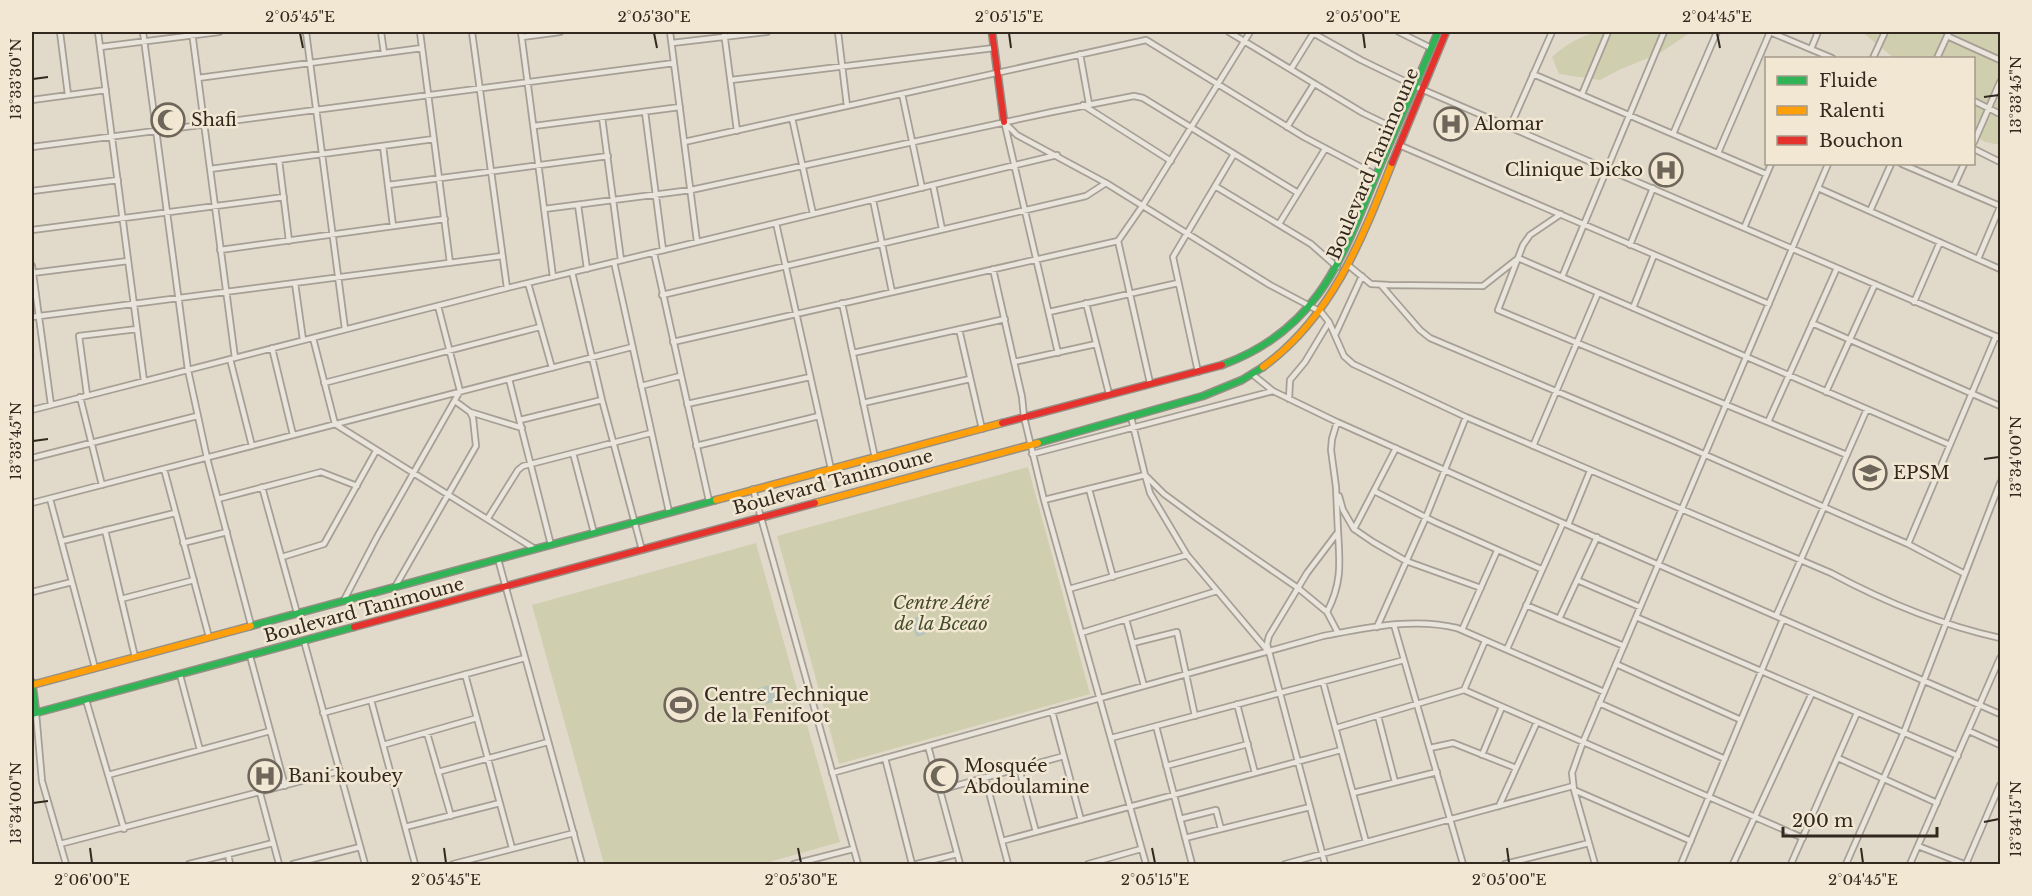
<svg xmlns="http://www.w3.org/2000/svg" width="2032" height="896" viewBox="0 0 2032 896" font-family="'Libre Baskerville',serif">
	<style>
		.green { fill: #cfceaf }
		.water { fill: #b7c5bc }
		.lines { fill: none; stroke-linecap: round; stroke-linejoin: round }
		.street-casing { stroke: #a69f95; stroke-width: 8 }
		.fast-casing { stroke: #958f85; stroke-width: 9 }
		.slow-casing { stroke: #958f85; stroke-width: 9 }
		.jam-casing { stroke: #958f85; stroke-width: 9 }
		.street { stroke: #e9e5dc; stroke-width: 4.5 }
		.fast { stroke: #30b455; stroke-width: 6 }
		.slow { stroke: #ff9f0a; stroke-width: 6 }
		.jam { stroke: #e5322d; stroke-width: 6 }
		.ticks { fill: none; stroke: #32281e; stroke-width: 2 }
		.labels { text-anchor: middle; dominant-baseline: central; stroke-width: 5; stroke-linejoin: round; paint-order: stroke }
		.poi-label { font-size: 18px; fill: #32281e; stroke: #f1e7d2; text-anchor: start }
		.street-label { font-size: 18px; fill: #32281e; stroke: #f1e7d2 }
		.park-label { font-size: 18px; font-style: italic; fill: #444c27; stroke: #f1e7d2 }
		.neatline { fill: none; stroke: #32281e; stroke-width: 2 }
		.ticks-label { font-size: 15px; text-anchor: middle; fill: #32281e }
	</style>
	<rect width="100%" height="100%" fill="#e1dacb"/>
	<path class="green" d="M 1597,32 L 1691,32 L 1660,53 L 1619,70 L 1600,80 L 1559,74 L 1552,57 C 1566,44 1579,37 1597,32 Z
		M 1862,32 L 2000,32 L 2000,145 L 1985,142 L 1974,135 L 1974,58 L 1894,58 Z
		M 1028,467 L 1090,694 L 839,764 L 777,536 Z
		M 756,543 L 840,842 L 762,864 L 604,864 L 532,605 Z"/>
	<path class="water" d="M 921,616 L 926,634 L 916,637 L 911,619 Z
		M 772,684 L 777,701 L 766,704 L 764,698 L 753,701 L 750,691 Z"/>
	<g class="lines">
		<defs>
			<path id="street" d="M 60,32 L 68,95
				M 98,32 L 144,381
				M 143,32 L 188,370 L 207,458 L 251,625
				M 192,32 L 235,358
				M 306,32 L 345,329
				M 381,32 L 384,53
				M 420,32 L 450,263
				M 472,32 L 507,288
				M 521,32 L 553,277
				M 670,32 L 697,242
				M 724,32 L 737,131
				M 838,32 L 847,106
				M 1229,32 L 1363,113 L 1396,129
				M 1399,32 L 1431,48
				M 1770,32 L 1832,58
				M 1313,33 L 1361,60 L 1421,89 L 2000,338
				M 1947,36 L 2000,60
				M 522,37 L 560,32
				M 672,43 L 767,32
				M 100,47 L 219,32
				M 1811,49 L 1818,32
				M 1080,54 L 1089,104
				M 1873,58 L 1885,32
				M 1937,58 L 1949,32
				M 1291,69 L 1314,32
				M 1533,74 L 1766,174
				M 198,78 L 422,48
				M 731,80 L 994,48
				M 902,94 L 922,188
				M 1582,94 L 1608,32
				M 32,100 L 106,90
				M 1974,101 L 2000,114
				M 1083,105 L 1171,161
				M 645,112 L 663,250
				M 602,117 L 621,260
				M 792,118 L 813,214
				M 1004,122 L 1017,135 L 1106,183 L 1270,285 L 1321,312 L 1329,322 L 1344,356 L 1353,364 L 1466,417 L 1831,573 C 1885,602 1941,625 2000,638
				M 1005,125 L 1058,353
				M 534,126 L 680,107
				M 1287,127 L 1314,84
				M 1510,127 L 1552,32
				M 1673,134 L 1717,32
				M 684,142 L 1146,40 L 1304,137 L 1376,175
				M 1974,142 L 2000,82
				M 1399,145 L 1769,304
				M 383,146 L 393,226
				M 32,147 L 674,63
				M 1974,149 L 2000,162
				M 1718,153 L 1770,32
				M 279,160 L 289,241
				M 1902,164 L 2000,206
				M 210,169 L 434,139
				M 388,185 L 608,156
				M 933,185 L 942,229
				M 1215,186 L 1311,244 L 1337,267
				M 1954,186 L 1964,164
				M 1818,188 L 2000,269
				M 32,191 L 118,180
				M 873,200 L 892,292
				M 578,205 L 587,269
				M 544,209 L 691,190 L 1052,112 L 1134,96 L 1143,98 L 1298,193
				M 1870,211 L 1891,164
				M 1561,214 L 1530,235 L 1523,245 L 1498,310 L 1847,455
				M 776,223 L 831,469
				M 1279,224 L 1325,149
				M 1744,228 L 1771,164
				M 32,230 L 284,197
				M 1118,241 L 1150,383
				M 1630,245 L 1653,188
				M 220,250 L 445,219
				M 654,253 L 709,501
				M 1518,258 L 1950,445
				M 1978,259 L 2000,207
				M 614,262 L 669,512
				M 1348,265 L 1371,284 L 1389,285 L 1483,286 L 1516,260
				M 32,266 L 51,405
				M 993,269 L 1022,397 L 1024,417 L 1044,500 L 1146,864
				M 572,272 L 602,400 L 642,550
				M 32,273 L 128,261
				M 1562,277 L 1664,32
				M 295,283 L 303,340
				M 528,283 L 552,368
				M 1381,285 L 1420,330 L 1430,338 L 1674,441 L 1908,544 L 1965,574
				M 662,295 L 1086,196 L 1106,183
				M 1914,302 L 1940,242
				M 842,303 L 875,458
				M 1086,303 L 1109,394
				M 1633,308 L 1654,255
				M 1049,312 L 1178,283
				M 32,317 L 502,256
				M 1812,323 L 2000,406
				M 959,329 L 982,429
				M 1335,335 L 1362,276
				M 313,338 L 335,424 L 535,549
				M 673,342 L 1118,241 L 1143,205 L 1250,32
				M 272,348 L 293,435
				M 853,353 L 1005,319
				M 230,359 L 252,446
				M 1014,362 L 1096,344
				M 1198,372 L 1173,257 L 1234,154
				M 1252,374 L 1273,391 L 1337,422 L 1563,523 L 2000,714
				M 509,379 L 551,545
				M 324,383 L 540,327
				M 641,386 L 680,376
				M 1826,392 L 1875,284
				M 87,395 L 79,336 L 137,329
				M 80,397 L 102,485
				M 1289,399 L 1290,380 L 1305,362 L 1329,322
				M 863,403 L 970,379
				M 687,404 L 810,377
				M 32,410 L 507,288 L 1057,155
				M 470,412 L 522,428
				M 1131,417 L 1145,475 L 1164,494 L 1198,519 L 1298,588 L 1327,612 L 1338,633
				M 520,420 L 602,400
				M 1768,422 L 1837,268
				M 696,446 L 819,416
				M 1533,446 L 1598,293
				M 573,453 L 594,533
				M 1032,454 L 1273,391
				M 32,458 L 197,416
				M 164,469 L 209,637
				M 262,487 L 297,613
				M 753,489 L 858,864
				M 1089,489 L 1113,577
				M 1374,491 L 1435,522 L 1541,569
				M 1339,496 L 1343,510 L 1354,529 L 1373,542 L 1406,561 L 1481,588
				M 50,499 L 95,668
				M 218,499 L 321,472 L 357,486
				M 1044,500 L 1145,475 L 1150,493 L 1187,555 L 1268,651
				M 32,503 L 632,347
				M 488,518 L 518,470 L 523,466 L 651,433
				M 1568,525 L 1590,471
				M 1354,529 L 1396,448
				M 105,530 L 135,657
				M 62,541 L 175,513
				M 183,543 L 227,532
				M 1908,544 L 1996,336
				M 282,557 L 324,544 L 376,451
				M 498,559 L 582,864
				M 1577,580 L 1640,607
				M 395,587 L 476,446 L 473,418 L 470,412 L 455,401
				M 1069,589 L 1187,555
				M 32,592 L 72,582
				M 121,599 L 194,580
				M 344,600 L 377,537 L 460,391 L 438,306
				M 1526,605 L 1624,646
				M 1327,612 C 1342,583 1340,564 1338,532
				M 1776,616 L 1867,409
				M 1636,617 L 1958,756
				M 1126,619 L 1144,686
				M 1559,619 L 1597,537
				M 1394,625 L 1463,864
				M 1377,627 L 1426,517 L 1466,417
				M 1462,630 L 1497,551
				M 1081,633 L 1217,591
				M 304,641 L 365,864
				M 1133,643 L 1177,632 L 1195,716
				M 1507,649 L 1563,523
				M 250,656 L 285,786
				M 1616,664 L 1741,720
				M 465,674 L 512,848
				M 180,675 L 200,750
				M 1323,682 L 1366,842
				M 1464,690 L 1485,641
				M 86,700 L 124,829
				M 371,700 L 415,864
				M 1599,703 L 1725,759
				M 1237,704 L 1255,773
				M 1052,711 L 1081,820
				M 36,713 L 42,781 L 66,864
				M 323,713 L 525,658
				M 1378,716 L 1395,782
				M 1156,726 L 1192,864
				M 1336,728 L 1464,690 L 1803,838
				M 1969,731 L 2000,745
				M 427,733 L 451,816
				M 1111,738 L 1404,660
				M 383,745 L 477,718
				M 928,746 L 960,864
				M 1430,748 L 1453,743 L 1516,768
				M 1482,755 L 1502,707
				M 885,758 L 912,864
				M 1838,758 L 1937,803
				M 1166,766 L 1248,744
				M 1019,768 L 1036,832
				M 438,772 L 548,742
				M 832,773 L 1323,636 C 1366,628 1414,617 1457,628 L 1604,692
				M 108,775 L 270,731
				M 985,777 L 1008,864
				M 940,790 L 1064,756
				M 1574,790 L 1691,841
				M 260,793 L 279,864
				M 1353,793 L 1437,772
				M 1499,806 L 1537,722
				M 1180,819 L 1216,810 L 1221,829
				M 405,827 L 500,803
				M 1185,838 L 1310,807
				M 1002,841 L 1341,750
				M 60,844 L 340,771
				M 1918,846 L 1964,864
				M 228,854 L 230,864
				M 189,864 L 273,843
				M 293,864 L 360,847
				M 453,864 L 574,833
				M 794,864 L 853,849
				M 917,864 L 957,854
				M 1088,864 L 1141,849
				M 1285,864 L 1573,786
				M 1325,864 L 1267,644 L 1269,636 L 1307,573 L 1338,532 L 1336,487 L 1331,450 L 1332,439 L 1337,422
				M 1505,864 L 1589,843
				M 1595,864 L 1574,790 L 1572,773 L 1583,742 L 1828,164
				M 1681,864 L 1783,619
				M 1733,864 L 1812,693
				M 1791,864 L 1857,713
				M 1846,864 L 1904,732 L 2000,483
				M 1910,864 L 2000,658
				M 1966,864 L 2000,785"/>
			<path id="fast" d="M 1222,365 C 1321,329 1343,255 1380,166 C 1399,121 1419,77 1438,32
				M 1038,443 L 1203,396 L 1242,380 L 1263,367
				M 251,626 L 716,500
				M 32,682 L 36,713
				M 32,714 L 354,627"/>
			<path id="slow" d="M 1263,367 C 1332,317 1362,239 1392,163
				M 716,500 L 1002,423
				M 815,503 L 1038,443
				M 32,685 L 251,626"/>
			<path id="jam" d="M 992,32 L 1004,122
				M 1392,163 L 1446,32
				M 1002,423 L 1222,365
				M 354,627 L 815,503"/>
		</defs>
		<use href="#street" class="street-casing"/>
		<use href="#fast" class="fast-casing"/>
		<use href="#slow" class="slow-casing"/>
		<use href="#jam" class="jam-casing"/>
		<use href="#street" class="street"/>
		<use href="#fast" class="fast"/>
		<use href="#slow" class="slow"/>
		<use href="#jam" class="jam"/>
	</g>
	<path class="ticks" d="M 300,33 L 303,48M 654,33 L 657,48M 1009,33 L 1011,48M 1363,33 L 1365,48M 1717,33 L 1720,48M 33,79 L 48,77M 1984,97 L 1999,95M 33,441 L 48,439M 1984,459 L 1999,457M 33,803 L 48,801M 1984,822 L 1999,819M 90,848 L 92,863M 444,848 L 446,863M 798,848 L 801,863M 1152,848 L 1155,863M 1507,848 L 1509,863M 1861,848 L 1863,863"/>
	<defs>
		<symbol id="mosque-ring" viewBox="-11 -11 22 22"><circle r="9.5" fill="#f1e7d2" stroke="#6f665b" stroke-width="1.5"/><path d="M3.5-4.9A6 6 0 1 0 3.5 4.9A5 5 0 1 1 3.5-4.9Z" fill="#6f665b"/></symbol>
		<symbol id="hospital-ring" viewBox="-11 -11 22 22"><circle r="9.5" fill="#f1e7d2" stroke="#6f665b" stroke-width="1.5"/><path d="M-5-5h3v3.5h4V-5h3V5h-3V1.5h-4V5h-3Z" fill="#6f665b"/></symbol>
		<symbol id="university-ring" viewBox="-11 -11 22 22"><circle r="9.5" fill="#f1e7d2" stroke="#6f665b" stroke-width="1.5"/><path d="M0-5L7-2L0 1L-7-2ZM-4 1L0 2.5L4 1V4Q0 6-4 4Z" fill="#6f665b"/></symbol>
		<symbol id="stadium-ring" viewBox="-11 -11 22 22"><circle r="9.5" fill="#f1e7d2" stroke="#6f665b" stroke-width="1.5"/><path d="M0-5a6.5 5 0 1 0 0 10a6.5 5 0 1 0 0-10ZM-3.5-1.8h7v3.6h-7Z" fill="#6f665b"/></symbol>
	</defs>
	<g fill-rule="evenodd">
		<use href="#mosque-ring" x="149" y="101" width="38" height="38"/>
		<use href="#hospital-ring" x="1432" y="105" width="38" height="38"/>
		<use href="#hospital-ring" x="1647" y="151" width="38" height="38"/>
		<use href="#university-ring" x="1851" y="454" width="38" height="38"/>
		<use href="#stadium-ring" x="662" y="686" width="38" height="38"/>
		<use href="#hospital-ring" x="246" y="757" width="38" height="38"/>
		<use href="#mosque-ring" x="922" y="757" width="38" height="38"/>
	</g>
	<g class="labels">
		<g class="poi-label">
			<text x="191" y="120">Shafi</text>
			<text x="1474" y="124">Alomar</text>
			<text x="1643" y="170" text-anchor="end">Clinique Dicko</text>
			<text x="1893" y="473">EPSM</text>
			<text x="704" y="695">Centre Technique<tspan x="704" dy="21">de la Fenifoot</tspan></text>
			<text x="964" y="766">Mosquée<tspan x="964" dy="21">Abdoulamine</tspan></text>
			<text x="288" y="776">Bani koubey</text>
		</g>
		<g class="street-label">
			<text transform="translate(1373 164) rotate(-67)">Boulevard Tanimoune</text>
			<text transform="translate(833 482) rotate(-15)">Boulevard Tanimoune</text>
			<text transform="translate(364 610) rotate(-15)">Boulevard Tanimoune</text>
		</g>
		<g class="park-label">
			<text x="941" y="603">Centre Aéré<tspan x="941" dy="21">de la Bceao</tspan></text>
		</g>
	</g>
	<rect width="2032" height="896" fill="none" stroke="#f1e7d2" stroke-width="66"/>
	<rect x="1765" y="57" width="210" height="108" fill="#f1e7d2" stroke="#a59b8a" stroke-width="1.5"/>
	<rect x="1777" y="76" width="30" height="9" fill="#30b455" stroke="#a59b8a" stroke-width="1.5"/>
	<text x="1819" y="87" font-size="18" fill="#32281e">Fluide</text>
	<rect x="1777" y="106" width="30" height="9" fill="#ff9f0a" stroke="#a59b8a" stroke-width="1.5"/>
	<text x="1819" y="117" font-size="18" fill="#32281e">Ralenti</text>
	<rect x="1777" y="136" width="30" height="9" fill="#e5322d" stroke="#a59b8a" stroke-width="1.5"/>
	<text x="1819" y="147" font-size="18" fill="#32281e">Bouchon</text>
	<path d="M1783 827v9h154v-9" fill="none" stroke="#32281e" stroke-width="3"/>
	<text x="1792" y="827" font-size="18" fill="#32281e" stroke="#f1e7d2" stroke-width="4.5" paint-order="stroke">200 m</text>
	<rect x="33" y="33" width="1966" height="830" class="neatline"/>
	<g class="ticks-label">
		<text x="300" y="22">2°05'45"E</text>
		<text x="654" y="22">2°05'30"E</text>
		<text x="1009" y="22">2°05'15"E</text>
		<text x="1363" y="22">2°05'00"E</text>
		<text x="1717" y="22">2°04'45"E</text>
		<text transform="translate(16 79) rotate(-90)" y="5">13°33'30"N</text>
		<text transform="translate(2016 95) rotate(-90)" y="5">13°33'45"N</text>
		<text transform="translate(16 441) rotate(-90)" y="5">13°33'45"N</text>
		<text transform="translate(2016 457) rotate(-90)" y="5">13°34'00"N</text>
		<text transform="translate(16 803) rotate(-90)" y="5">13°34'00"N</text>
		<text transform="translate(2016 819) rotate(-90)" y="5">13°34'15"N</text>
		<text x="92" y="885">2°06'00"E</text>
		<text x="446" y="885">2°05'45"E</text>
		<text x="801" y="885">2°05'30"E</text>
		<text x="1155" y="885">2°05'15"E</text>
		<text x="1509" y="885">2°05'00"E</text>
		<text x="1863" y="885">2°04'45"E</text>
	</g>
</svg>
